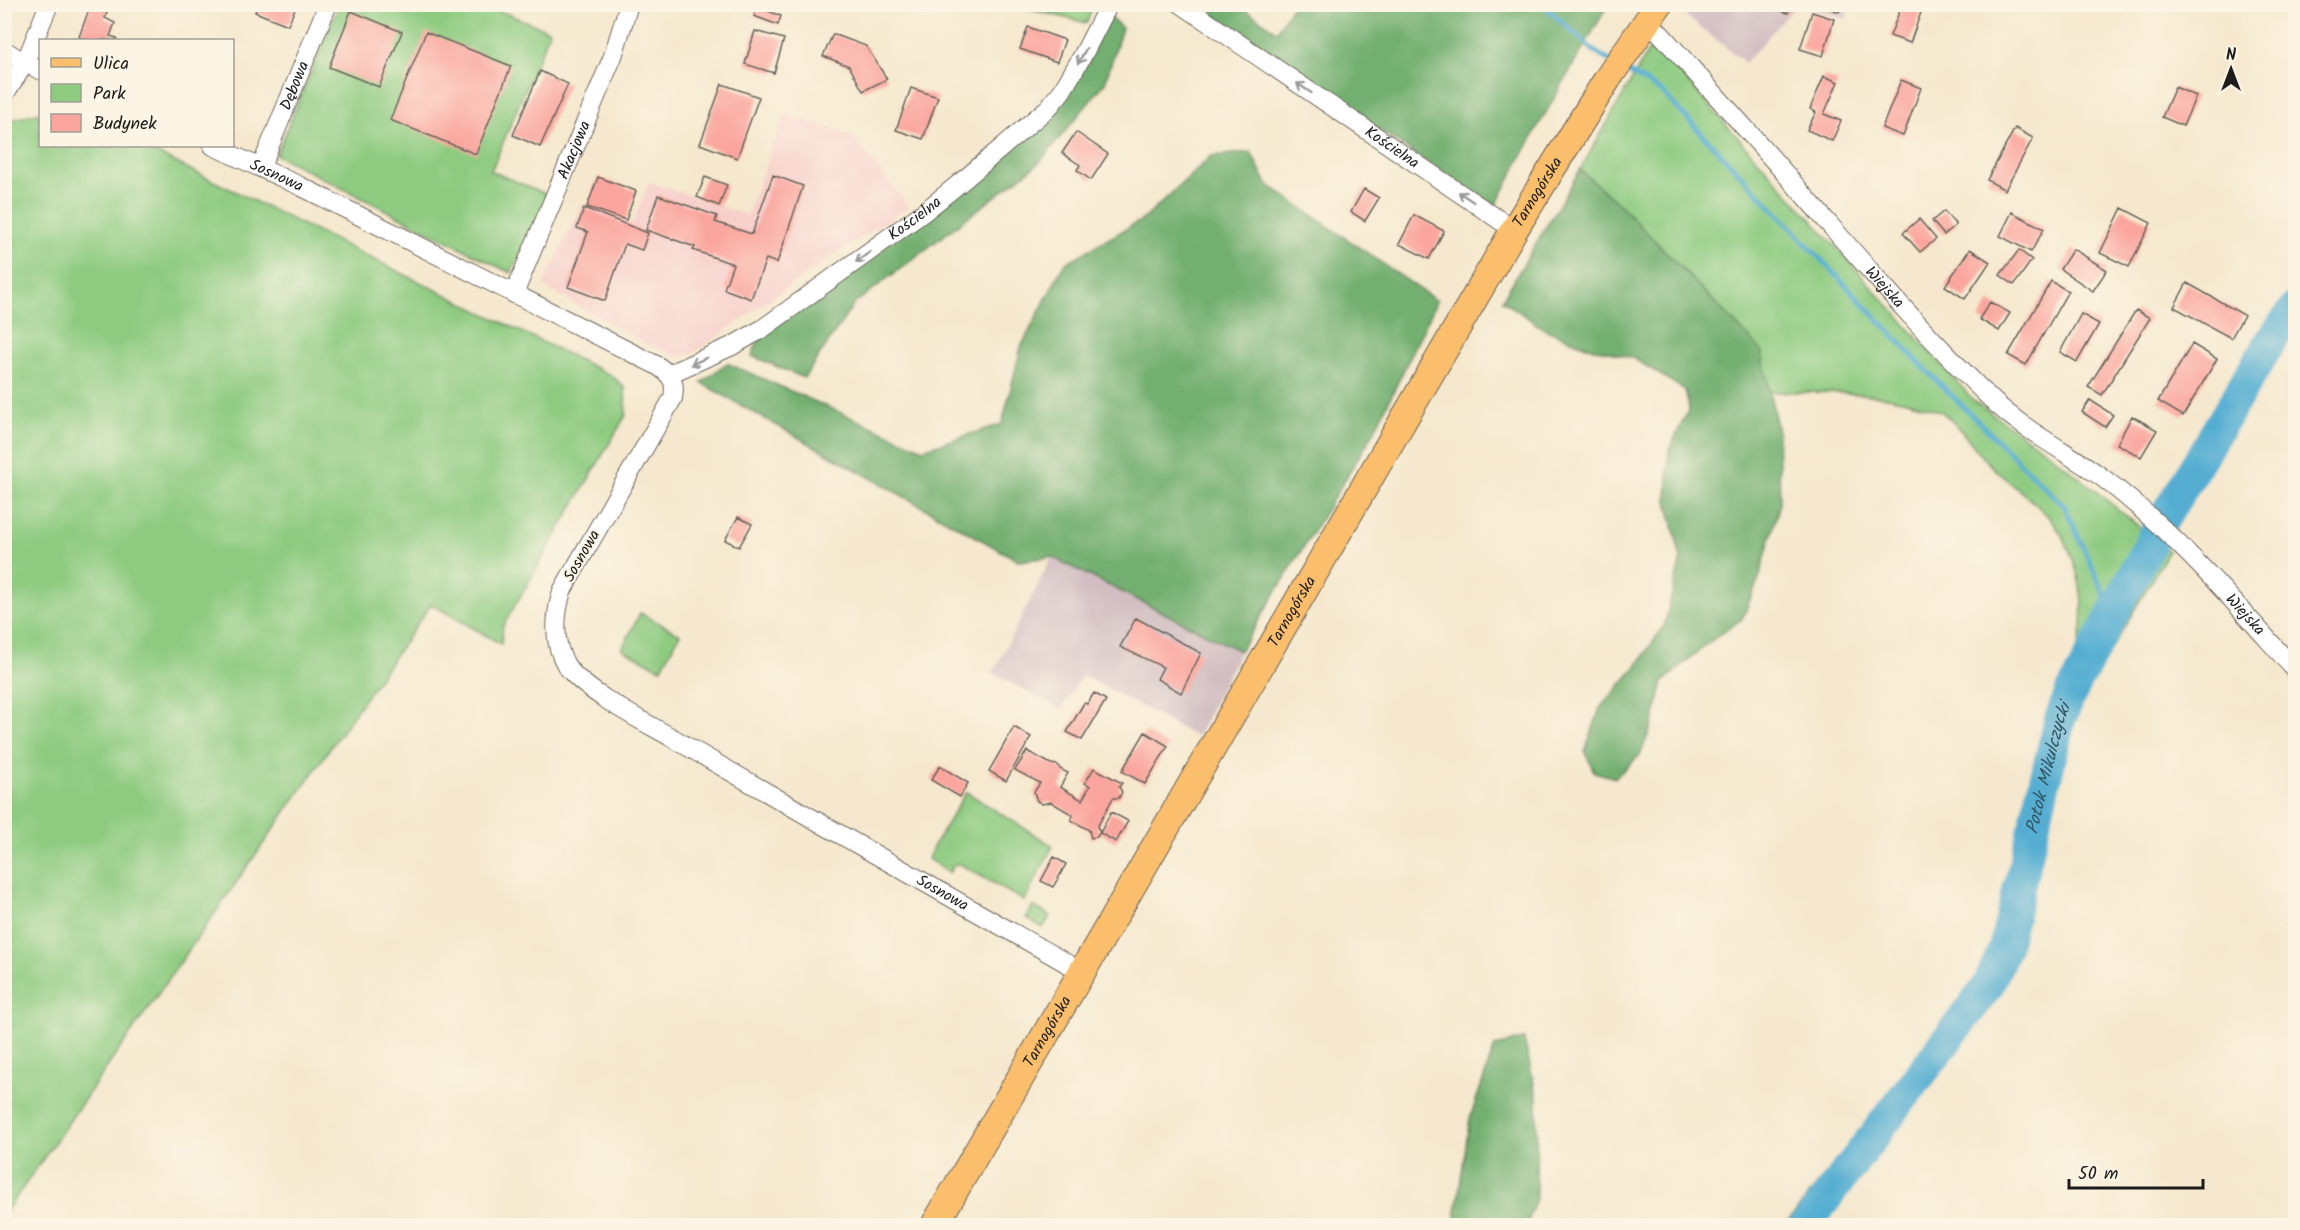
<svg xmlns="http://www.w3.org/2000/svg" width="2300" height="1230" viewBox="0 0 2300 1230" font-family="Kalam,sans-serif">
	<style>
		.built { fill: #f7d0cb }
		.industrial { fill: #d2bec2 }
		.green { fill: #8ecb81; stroke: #55744e; stroke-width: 1.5 }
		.forest { fill: #72af6f; stroke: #476646; stroke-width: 1.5 }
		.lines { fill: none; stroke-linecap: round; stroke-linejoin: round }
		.stream { stroke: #55aed2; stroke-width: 5 }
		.river { stroke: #55aed2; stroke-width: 32 }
		.building { fill: #faa69e }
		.minor-casing { stroke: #68635a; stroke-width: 20 }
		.primary-casing { stroke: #68635a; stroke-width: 29 }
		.minor { stroke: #fff; stroke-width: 18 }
		.primary { stroke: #fabe6d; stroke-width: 27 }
		.oneway { stroke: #999 }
		.labels { text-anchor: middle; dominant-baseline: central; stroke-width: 4.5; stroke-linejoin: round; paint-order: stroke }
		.street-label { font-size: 16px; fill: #1c1c1c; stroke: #fcf5e5 }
		.water-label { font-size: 18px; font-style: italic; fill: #335665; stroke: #fcf5e5 }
	</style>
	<rect width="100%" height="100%" fill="#fcf5e5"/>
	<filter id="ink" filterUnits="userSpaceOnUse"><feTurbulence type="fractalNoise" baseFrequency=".0167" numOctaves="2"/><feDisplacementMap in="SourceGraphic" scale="12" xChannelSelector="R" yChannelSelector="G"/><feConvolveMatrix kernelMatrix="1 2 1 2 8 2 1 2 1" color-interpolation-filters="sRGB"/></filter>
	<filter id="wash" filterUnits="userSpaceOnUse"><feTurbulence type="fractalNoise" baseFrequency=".008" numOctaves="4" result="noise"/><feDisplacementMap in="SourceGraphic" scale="24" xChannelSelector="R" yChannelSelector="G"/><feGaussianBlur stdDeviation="1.35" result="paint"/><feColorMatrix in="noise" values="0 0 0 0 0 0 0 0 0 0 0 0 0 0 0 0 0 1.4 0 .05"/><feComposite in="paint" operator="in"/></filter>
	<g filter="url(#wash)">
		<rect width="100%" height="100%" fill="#f5e8ce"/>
		<path class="built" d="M 785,114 L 853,137 L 909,207 L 823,262 L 696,352 L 680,357 L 647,344 L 543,286 L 582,206 L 633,223 L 649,182 L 747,215 Z"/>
		<path class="industrial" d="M 1691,5 L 1796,5 L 1745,63 L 1684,14 Z
			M 1800,5 L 1850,5 L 1846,19 Z
			M 1052,557 L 1240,651 L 1197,737 L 1083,675 L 1061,709 L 993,673 Z"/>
		<path class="green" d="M 339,5 L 485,5 L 550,31 L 491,171 L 548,195 L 511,273 L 276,155 Z
			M 1012,5 L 1093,5 L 1087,23 Z
			M 1653,43 L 1974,401 L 2054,457 L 2169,551 L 2077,707 L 2020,942 L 2002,988 L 1819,1225 L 1785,1225 L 1974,989 L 2006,898 L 2054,696 C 2060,687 2067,678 2071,669 C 2092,624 2083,562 2053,522 C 2038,503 2007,482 1989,464 C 1977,452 1952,416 1940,411 C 1885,390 1827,392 1769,392 L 1761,350 L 1621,206 L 1580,170 Z
			M 40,112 L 40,146 L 142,146 L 612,376 L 625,388 L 626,415 L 503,626 L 501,644 L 431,604 L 5,1213 L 4,122 Z
			M 640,613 L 680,634 L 661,669 L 622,649 Z
			M 966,792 L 1053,846 L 1024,901 L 960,864 L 954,865 L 949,873 L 928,859 L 933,847 Z
			M 1033,906 L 1050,916 L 1043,928 L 1026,918 Z"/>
		<path class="forest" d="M 1189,5 L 1238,5 L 1277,31 L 1293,5 L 1608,5 L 1536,130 L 1495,207 Z
			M 1105,12 L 1122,28 L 1105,83 L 1039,163 L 854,304 L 804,378 L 752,356 L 762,329 L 1048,108 Z
			M 1251,152 L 1267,184 L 1437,301 L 1373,434 L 1240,651 L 1052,557 L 1019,561 L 701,383 L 727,363 L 923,449 L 1002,424 L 1021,347 L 1064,264 L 1145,218 L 1211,156 Z
			M 1580,170 L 1621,206 L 1761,350 L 1778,432 L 1780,503 L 1759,579 L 1742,619 L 1704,646 L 1663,682 L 1653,723 L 1640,755 L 1615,778 L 1594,772 L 1585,751 L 1600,708 L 1636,667 L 1664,626 L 1681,559 L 1667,501 L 1669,450 L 1689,408 L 1685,390 L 1633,358 L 1589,347 L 1544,329 L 1502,300 Z
			M 1524,1039 L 1537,1097 L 1536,1198 L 1527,1225 L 1454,1225 L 1470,1118 L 1495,1046 Z"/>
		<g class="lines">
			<path class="stream" d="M 1542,4 L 1595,52 L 1610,61
				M 1623,69 L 1661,91 L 1926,370 L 2065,507 L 2113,614"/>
			<path class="river" id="s1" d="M 1805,1226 L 1988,986 L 2004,949 L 2060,719 L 2069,697 L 2161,523 L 2272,339 L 2296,307"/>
		</g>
		<g id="blocks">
			<path class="building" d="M 91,4 L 110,4 L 105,18 L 115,23 L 110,36 L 117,38 L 116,40 L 87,40 L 79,37 Z
				M 258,4 L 297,4 L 288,25 L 255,12 Z
				M 1776,4 L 1791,4 L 1788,13 L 1775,9 Z
				M 1817,4 L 1842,4 L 1839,12 Z
				M 1902,4 L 1924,4 L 1910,43 L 1890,36 Z
				M 757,7 L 781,16 L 778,25 L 754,16 Z
				M 351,11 L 402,32 L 379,87 L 329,67 Z
				M 1812,12 L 1834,19 L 1823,56 L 1800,49 Z
				M 1028,27 L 1065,40 L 1057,62 L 1020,49 Z
				M 755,31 L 784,39 L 774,73 L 745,64 Z
				M 426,32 L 511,66 L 476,154 L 390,120 Z
				M 833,34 L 866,46 L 887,79 L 863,91 L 849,66 L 823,56 Z
				M 540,71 L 568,84 L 540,147 L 513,135 Z
				M 1824,76 L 1838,82 L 1824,114 L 1841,121 L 1832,141 L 1807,130 L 1816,112 L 1810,109 Z
				M 1901,80 L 1921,88 L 1903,136 L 1882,128 Z
				M 722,84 L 759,97 L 737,158 L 700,144 Z
				M 2175,87 L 2196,96 L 2183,126 L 2162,117 Z
				M 911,88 L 938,97 L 923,139 L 896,130 Z
				M 2015,128 L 2033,138 L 2005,190 L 1987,180 Z
				M 1076,132 L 1108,154 L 1091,180 L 1077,170 L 1080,165 L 1062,153 Z
				M 773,175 L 803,186 L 777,263 L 766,259 L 751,299 L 724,289 L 733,264 L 693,250 L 695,247 L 646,230 L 658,195 L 717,216 L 715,222 L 752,234 Z
				M 598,177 L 636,191 L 626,220 L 587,207 Z
				M 705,177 L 727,185 L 719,206 L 697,197 Z
				M 1364,189 L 1379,198 L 1365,221 L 1351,212 Z
				M 584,208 L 648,233 L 642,250 L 625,244 L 605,301 L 568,287 L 588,232 L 577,228 Z
				M 2122,208 L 2151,223 L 2129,267 L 2100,253 Z
				M 1944,211 L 1956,225 L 1944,235 L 1932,221 Z
				M 2012,212 L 2044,229 L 2031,252 L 2000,236 Z
				M 1414,215 L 1444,231 L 1429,259 L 1399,244 Z
				M 1919,219 L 1936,239 L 1920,252 L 1903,233 Z
				M 1970,249 L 1990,262 L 1965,299 L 1945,286 Z
				M 2073,249 L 2107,270 L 2093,291 L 2060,269 Z
				M 2019,250 L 2032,260 L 2014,285 L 2000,275 Z
				M 2051,281 L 2068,291 L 2026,365 L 2008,355 Z
				M 2187,283 L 2244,315 L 2231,338 L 2174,307 Z
				M 1990,302 L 2010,313 L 1999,331 L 1979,319 Z
				M 2136,310 L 2150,318 L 2102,395 L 2088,387 Z
				M 2081,314 L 2099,324 L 2077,362 L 2060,352 Z
				M 2192,344 L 2217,359 L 2183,416 L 2158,401 Z
				M 2090,400 L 2113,415 L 2105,427 L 2082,412 Z
				M 2132,416 L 2157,430 L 2141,457 L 2117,444 Z
				M 738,517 L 752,524 L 739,547 L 725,540 Z
				M 1136,618 L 1201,653 L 1181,693 L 1157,679 L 1163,667 L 1120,647 Z
				M 1094,693 L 1106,700 L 1082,740 L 1067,732 L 1084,703 L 1087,704 Z
				M 1014,727 L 1031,737 L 1006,781 L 989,771 Z
				M 1145,732 L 1168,746 L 1145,784 L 1122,771 Z
				M 1027,751 L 1051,764 L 1058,765 L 1060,769 L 1068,773 L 1060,787 L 1082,800 L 1090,786 L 1085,783 L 1094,768 L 1122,783 L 1119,787 L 1122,792 L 1119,798 L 1113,798 L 1097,827 L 1100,832 L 1097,837 L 1091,838 L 1089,830 L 1071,820 L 1073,815 L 1051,802 L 1042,804 L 1037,801 L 1034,792 L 1040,783 L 1015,770 Z
				M 940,766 L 968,783 L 960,797 L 931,780 Z
				M 1111,812 L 1128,821 L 1116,842 L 1100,833 Z
				M 1054,857 L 1066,864 L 1053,887 L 1041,881 Z
				M 2296,917 L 2296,932 L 2288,925 Z"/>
		</g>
	</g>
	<g filter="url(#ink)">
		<use href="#blocks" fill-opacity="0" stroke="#68635a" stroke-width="1.5"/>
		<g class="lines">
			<defs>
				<g id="minor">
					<path id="s2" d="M 1181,4 L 1514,230"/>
					<path id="s3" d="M 1648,20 C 1702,80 1756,139 1808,200 C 1867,267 1925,335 1990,398 C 2023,430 2066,451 2103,478 C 2176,533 2235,603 2296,671"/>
					<path d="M 4,50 L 25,63 L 40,70"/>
					<path d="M 4,95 L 25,63 L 49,4"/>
					<path id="s4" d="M 213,146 L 300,186 L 658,366 C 672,376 676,381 673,398 L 562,591 C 555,615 552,642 566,665 C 584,693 653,726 683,744 C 815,821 949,896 1082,972"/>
					<path id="s5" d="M 261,167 L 328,4"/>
					<path id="s6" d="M 514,294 L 613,56 L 629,4"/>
					<path id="s7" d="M 669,374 L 732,346 L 762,329 L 924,212 L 966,178 L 1048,108 L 1062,91 L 1083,55 L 1109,4"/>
				</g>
				<g id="primary">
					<path id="s8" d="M 934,1226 L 1514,230 L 1608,78 L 1659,4"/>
				</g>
			</defs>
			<use href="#minor" class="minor-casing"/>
			<use href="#primary" class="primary-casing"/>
			<use href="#minor" class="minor"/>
			<use href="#primary" class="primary"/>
		</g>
		<defs><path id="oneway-shaft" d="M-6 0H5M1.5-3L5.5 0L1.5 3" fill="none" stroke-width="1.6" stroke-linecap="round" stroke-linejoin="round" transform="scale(1.5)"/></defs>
		<g class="oneway">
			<use href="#oneway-shaft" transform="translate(1082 56) rotate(119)"/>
			<use href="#oneway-shaft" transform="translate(1304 88) rotate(-146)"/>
			<use href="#oneway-shaft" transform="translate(1466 197) rotate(-146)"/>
			<use href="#oneway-shaft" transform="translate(863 257) rotate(144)"/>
			<use href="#oneway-shaft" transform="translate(699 361) rotate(156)"/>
		</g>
	</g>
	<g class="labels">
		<g class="street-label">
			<text stroke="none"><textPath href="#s5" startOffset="88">Dębowa</textPath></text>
			<text stroke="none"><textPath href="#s2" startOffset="255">Kościelna</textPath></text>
			<text stroke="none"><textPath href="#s6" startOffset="156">Akacjowa</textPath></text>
			<text stroke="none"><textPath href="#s4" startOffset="70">Sosnowa</textPath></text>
			<text stroke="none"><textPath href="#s8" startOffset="1197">Tarnogórska</textPath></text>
			<text stroke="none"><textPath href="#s7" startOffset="292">Kościelna</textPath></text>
			<text stroke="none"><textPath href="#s3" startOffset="357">Wiejska</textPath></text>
			<text transform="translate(582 556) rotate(-60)">Sosnowa</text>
			<text stroke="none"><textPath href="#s8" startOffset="711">Tarnogórska</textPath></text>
			<text stroke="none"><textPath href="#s3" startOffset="846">Wiejska</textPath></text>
			<text stroke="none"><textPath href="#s4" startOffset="1275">Sosnowa</textPath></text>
			<text stroke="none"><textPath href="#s8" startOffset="225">Tarnogórska</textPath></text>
		</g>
		<g class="water-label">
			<text stroke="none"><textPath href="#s1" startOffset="528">Potok Mikulczycki</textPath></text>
		</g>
	</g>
	<rect width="2300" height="1230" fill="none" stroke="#fcf5e5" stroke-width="24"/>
	<rect x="39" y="39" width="195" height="108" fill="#fcf5e5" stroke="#a29e95" stroke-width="1.5"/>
	<rect x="51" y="58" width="30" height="9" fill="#fabe6d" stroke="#a29e95" stroke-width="1.5"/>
	<text x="93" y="69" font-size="18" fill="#1c1c1c">Ulica</text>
	<rect x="51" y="84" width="30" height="18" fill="#8ecb81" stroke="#a29e95" stroke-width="1.5"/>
	<text x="93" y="99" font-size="18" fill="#1c1c1c">Park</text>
	<rect x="51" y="114" width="30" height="18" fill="#faa69e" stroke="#a29e95" stroke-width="1.5"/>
	<text x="93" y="129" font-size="18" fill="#1c1c1c">Budynek</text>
	<g transform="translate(2231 69)" stroke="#fcf5e5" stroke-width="4.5" paint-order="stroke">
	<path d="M0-4.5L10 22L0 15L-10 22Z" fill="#1c1c1c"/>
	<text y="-9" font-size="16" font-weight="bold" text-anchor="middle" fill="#1c1c1c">N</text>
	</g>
	<path d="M2069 1179v9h134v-9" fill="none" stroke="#1c1c1c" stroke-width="3"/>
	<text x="2078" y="1179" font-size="18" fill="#1c1c1c" stroke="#fcf5e5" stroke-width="4.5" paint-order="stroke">50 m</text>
</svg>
